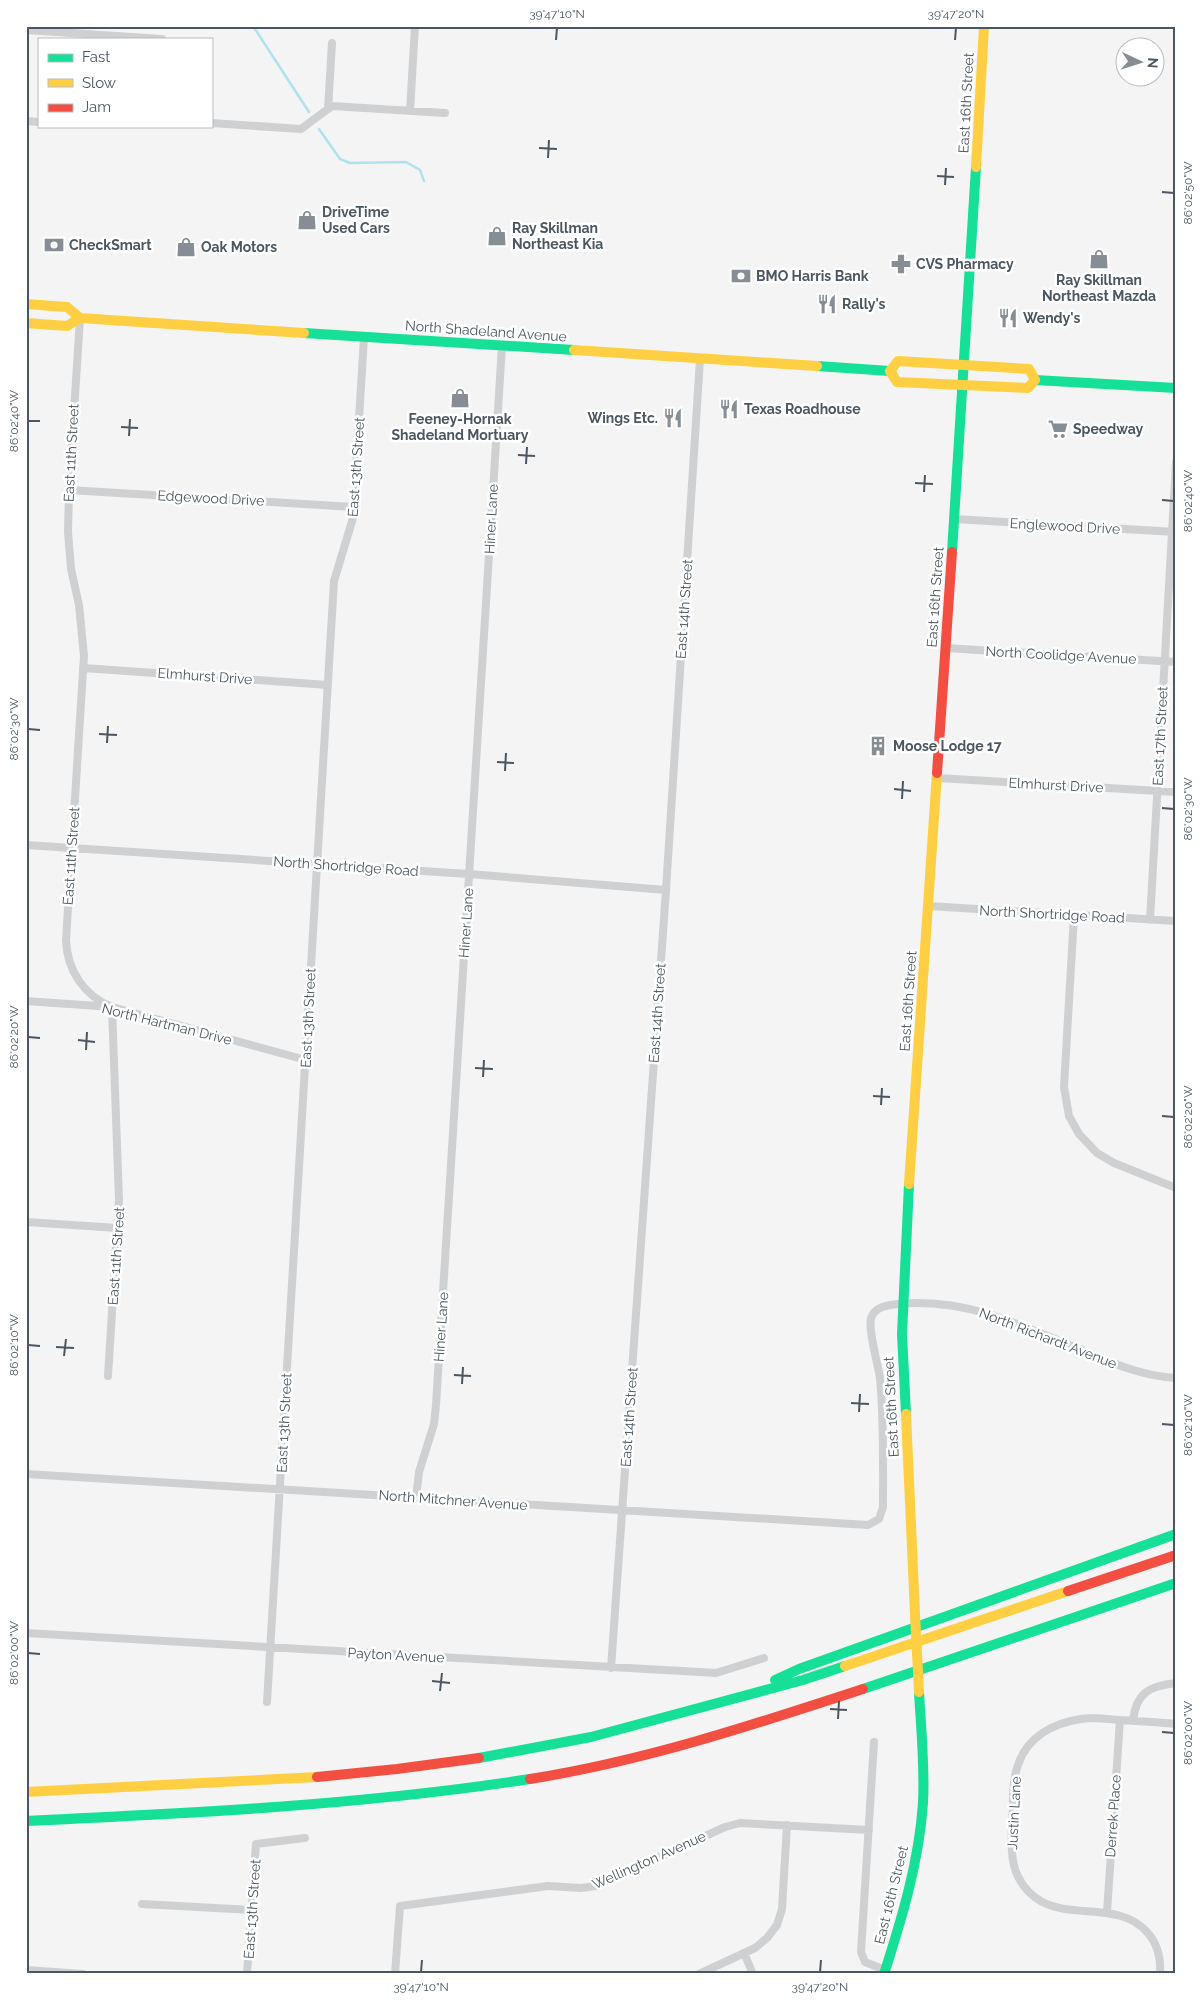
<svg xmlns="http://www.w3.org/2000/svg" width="1202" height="2000" viewBox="0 0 1202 2000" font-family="Raleway,sans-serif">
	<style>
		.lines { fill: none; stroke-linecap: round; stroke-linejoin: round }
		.stream { stroke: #aee2f0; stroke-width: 2.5 }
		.street { stroke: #ced0d2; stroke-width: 8 }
		.fast { stroke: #16e098; stroke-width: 10 }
		.slow { stroke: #ffcf43; stroke-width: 10 }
		.jam { stroke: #f24e42; stroke-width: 10 }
		.slow-bridge { stroke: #ffcf43; stroke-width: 10 }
		.ticks { fill: none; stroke: #4a5661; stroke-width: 2 }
		.labels { text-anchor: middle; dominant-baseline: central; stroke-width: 5; stroke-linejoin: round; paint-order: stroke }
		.street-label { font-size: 14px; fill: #4a5661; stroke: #fff }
		.poi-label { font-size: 14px; font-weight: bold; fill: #4a5661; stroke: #fff; text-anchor: start }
		.neatline { fill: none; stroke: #4a5661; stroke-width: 2 }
		.ticks-label { font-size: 12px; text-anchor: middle; fill: #4a5661 }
	</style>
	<rect width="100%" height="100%" fill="#f4f4f4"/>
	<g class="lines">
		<path class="stream" d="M 253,26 L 309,112
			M 319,129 L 340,159 L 350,163 L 406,162 L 420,170 L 424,181"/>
		<path class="street" d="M 26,30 L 162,39
			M 328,109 L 332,43
			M 410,111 L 415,26
			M 26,121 L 39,122
			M 211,123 L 301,129 L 332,106 L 445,113
			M 80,318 L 69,490 L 68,532 L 71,569 L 79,605 L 84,656 L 66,940 C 67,970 84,996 112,1007 L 119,1200 L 108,1376
			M 69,490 L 354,507
			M 954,519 L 1176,532
			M 946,648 L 1176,662
			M 83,668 L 328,685
			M 937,778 L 1176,792
			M 26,845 L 469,874 L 666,890
			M 928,906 L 1176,921
			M 1074,915 L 1064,1087 L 1069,1116 L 1079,1134 L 1097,1153 L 1114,1163 L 1176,1188
			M 1150,920 L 1176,462
			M 26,1001 L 112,1007 L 306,1060
			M 26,1222 L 118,1228
			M 26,1474 L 868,1525 L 879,1519 L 883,1507 C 883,1464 884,1421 880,1378 C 878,1364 868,1330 871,1318 C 875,1306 889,1305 900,1304 C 980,1296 1051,1341 1124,1367 C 1141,1373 1158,1377 1176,1378
			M 416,1498 L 419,1472 L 434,1424 L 436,1405 L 502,346
			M 26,1633 L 716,1673 L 764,1658
			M 611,1668 L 666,890 L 700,359
			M 267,1702 L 334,581 L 353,518 L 364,337
			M 1133,1721 C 1136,1693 1149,1686 1176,1683
			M 874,1742 L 861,1952 L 865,1962 L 885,1970
			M 142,1904 L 252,1910
			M 1107,1912 L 1120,1720
			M 744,1953 L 753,1974
			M 26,1970 L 83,1974
			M 247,1974 L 256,1844 L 305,1838
			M 395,1974 L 400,1906 L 548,1886 L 581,1888 L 596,1886 L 725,1827 L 740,1823 L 869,1830
			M 699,1974 L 755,1948 L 767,1938 L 777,1925 L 782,1909 L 787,1825
			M 1160,1974 C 1161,1958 1158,1944 1147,1932 C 1115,1897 1061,1925 1029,1892 C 1010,1873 1011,1850 1012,1825 C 1014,1806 1011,1783 1018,1765 C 1027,1737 1053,1723 1081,1719 C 1094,1717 1107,1719 1119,1720 C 1138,1721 1157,1722 1176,1724"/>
		<path class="fast" d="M 304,333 L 574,350
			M 817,366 L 890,371
			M 1035,380 L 1176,388
			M 952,552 L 976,167
			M 906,1414 L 902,1334 L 909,1184
			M 775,1680 L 799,1669 L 1176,1534
			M 863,1689 L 1176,1583
			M 479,1758 L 591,1737 L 803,1680 L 845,1666
			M 26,1821 C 195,1813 363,1805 530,1779
			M 884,1974 C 902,1918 919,1862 923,1803 C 925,1766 921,1729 919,1692"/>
		<path class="slow" d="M 976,167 L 984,26
			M 26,304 L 67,307 L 80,318
			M 26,323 L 67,326 L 80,318 L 304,333
			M 574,350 L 817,366
			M 890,371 L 898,361 L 1029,369 L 1035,380
			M 890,371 L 897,382 L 1028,388 L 1035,380
			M 909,1184 L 937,773
			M 906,1414 L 915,1614
			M 845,1666 L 1068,1591
			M 26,1792 L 317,1777"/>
		<path class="jam" d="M 937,773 L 952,552
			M 1068,1591 L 1176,1555
			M 317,1777 L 397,1769 L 479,1758
			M 530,1779 C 644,1761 753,1725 863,1689"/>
		<path class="slow-bridge" d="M 915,1614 L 919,1692"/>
	</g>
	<path class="ticks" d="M 556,40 L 557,28M 955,40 L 956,28M 539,148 L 557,149M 548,158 L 549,140M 937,176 L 954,177M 945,185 L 946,168M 1162,192 L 1174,193M 28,421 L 40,421M 121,427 L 138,428M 129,436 L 130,419M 518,455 L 535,456M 526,464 L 527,447M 915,483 L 933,484M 924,492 L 925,475M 1162,500 L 1174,501M 28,729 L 40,730M 99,734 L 117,735M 107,743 L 108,726M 497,762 L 514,763M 505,771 L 506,753M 894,789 L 911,791M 902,799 L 903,781M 1162,808 L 1174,809M 28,1037 L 40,1038M 78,1040 L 95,1042M 86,1050 L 87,1032M 475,1068 L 493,1069M 483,1077 L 484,1060M 873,1096 L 890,1097M 881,1105 L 882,1088M 1162,1116 L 1174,1117M 28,1345 L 40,1346M 56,1347 L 74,1348M 64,1356 L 66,1339M 454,1375 L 471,1376M 462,1384 L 463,1367M 851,1403 L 869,1404M 859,1412 L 860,1394M 1162,1424 L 1174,1425M 28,1653 L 40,1654M 432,1681 L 450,1683M 440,1691 L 442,1673M 830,1709 L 847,1710M 838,1719 L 839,1701M 1162,1732 L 1174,1733M 421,1972 L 422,1960M 820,1972 L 821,1960"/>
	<defs>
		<symbol id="shop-bare" viewBox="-9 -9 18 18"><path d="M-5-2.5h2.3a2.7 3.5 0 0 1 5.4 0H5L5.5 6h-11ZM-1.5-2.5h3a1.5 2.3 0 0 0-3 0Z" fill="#868d94" stroke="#fff" stroke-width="2.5" paint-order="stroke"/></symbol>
		<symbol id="bank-bare" viewBox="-9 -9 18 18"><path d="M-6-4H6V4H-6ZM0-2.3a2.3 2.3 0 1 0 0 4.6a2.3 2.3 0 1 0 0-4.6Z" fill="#868d94" stroke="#fff" stroke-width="2.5" paint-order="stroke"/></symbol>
		<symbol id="pharmacy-bare" viewBox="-9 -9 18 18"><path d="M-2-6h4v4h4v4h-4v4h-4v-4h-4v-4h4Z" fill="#868d94" stroke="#fff" stroke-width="2.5" paint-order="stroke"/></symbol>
		<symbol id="restaurant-bare" viewBox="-9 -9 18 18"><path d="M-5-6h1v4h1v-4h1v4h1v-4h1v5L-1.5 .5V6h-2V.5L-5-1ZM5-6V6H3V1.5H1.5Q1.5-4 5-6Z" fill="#868d94" stroke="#fff" stroke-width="2.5" paint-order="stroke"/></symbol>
		<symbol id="supermarket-bare" viewBox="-9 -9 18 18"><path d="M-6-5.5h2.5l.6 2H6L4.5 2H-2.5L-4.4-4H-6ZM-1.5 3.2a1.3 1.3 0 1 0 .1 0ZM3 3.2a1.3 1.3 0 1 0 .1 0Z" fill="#868d94" stroke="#fff" stroke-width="2.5" paint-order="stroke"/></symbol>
		<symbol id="building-bare" viewBox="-9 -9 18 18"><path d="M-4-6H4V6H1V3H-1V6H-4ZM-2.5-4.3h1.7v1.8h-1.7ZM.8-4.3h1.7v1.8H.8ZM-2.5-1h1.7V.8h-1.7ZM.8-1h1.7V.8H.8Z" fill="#868d94" stroke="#fff" stroke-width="2.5" paint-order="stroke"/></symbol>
	</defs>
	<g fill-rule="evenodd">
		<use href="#shop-bare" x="293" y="206" width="28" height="28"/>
		<use href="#shop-bare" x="483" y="222" width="28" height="28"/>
		<use href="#bank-bare" x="40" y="231" width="28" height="28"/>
		<use href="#shop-bare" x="172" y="233" width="28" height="28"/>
		<use href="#shop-bare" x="1085" y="245" width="28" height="28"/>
		<use href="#pharmacy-bare" x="887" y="250" width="28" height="28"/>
		<use href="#bank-bare" x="727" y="262" width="28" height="28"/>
		<use href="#restaurant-bare" x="813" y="290" width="28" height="28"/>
		<use href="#restaurant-bare" x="994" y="304" width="28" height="28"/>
		<use href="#shop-bare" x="446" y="384" width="28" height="28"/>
		<use href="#restaurant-bare" x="715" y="395" width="28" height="28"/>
		<use href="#restaurant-bare" x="659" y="404" width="28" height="28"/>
		<use href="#supermarket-bare" x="1044" y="415" width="28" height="28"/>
		<use href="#building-bare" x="864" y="732" width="28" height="28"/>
	</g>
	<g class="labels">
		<g class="street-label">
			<text transform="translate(966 103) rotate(-87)">East 16th Street</text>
			<text transform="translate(486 331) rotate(4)">North Shadeland Avenue</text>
			<text transform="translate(71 453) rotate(-87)">East 11th Street</text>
			<text transform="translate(356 467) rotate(-86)">East 13th Street</text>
			<text transform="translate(211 498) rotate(3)">Edgewood Drive</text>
			<text transform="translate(491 519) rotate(-87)">Hiner Lane</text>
			<text transform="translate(1065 526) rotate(3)">Englewood Drive</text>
			<text transform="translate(935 597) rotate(-86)">East 16th Street</text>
			<text transform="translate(684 609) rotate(-86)">East 14th Street</text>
			<text transform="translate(1061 655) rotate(3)">North Coolidge Avenue</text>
			<text transform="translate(205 676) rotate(4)">Elmhurst Drive</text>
			<text transform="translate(1160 736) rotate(-87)">East 17th Street</text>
			<text transform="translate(1056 785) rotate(3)">Elmhurst Drive</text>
			<text transform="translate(71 856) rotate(-86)">East 11th Street</text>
			<text transform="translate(346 866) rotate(4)">North Shortridge Road</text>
			<text transform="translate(1052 914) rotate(3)">North Shortridge Road</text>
			<text transform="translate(466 923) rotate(-86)">Hiner Lane</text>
			<text transform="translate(908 1001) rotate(-86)">East 16th Street</text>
			<text transform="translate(657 1013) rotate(-86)">East 14th Street</text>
			<text transform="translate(308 1018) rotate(-87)">East 13th Street</text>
			<text transform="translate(167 1024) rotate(14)">North Hartman Drive</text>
			<text transform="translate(116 1256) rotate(-86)">East 11th Street</text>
			<text transform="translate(441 1327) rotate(-86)">Hiner Lane</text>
			<text transform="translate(1048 1338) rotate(21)">North Richardt Avenue</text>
			<text transform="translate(891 1407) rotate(-93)">East 16th Street</text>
			<text transform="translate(629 1417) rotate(-86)">East 14th Street</text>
			<text transform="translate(284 1423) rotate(-87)">East 13th Street</text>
			<text transform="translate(453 1500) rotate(4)">North Mitchner Avenue</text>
			<text transform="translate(396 1655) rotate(3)">Payton Avenue</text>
			<text transform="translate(1014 1813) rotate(-87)">Justin Lane</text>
			<text transform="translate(1113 1816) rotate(-86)">Derrek Place</text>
			<text transform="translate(649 1860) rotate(-24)">Wellington Avenue</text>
			<text transform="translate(891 1895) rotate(-76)">East 16th Street</text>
			<text transform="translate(252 1909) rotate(-86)">East 13th Street</text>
		</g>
		<g class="poi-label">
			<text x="322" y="212">DriveTime<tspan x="322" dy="16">Used Cars</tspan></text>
			<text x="512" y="228">Ray Skillman<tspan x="512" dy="16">Northeast Kia</tspan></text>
			<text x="69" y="245">CheckSmart</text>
			<text x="201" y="247">Oak Motors</text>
			<text x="916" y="264">CVS Pharmacy</text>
			<text x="756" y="276">BMO Harris Bank</text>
			<text x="1099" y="280" text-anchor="middle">Ray Skillman<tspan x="1099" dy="16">Northeast Mazda</tspan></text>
			<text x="842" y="304">Rally's</text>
			<text x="1023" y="318">Wendy's</text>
			<text x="744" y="409">Texas Roadhouse</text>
			<text x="658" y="418" text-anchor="end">Wings Etc.</text>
			<text x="460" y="419" text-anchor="middle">Feeney-Hornak<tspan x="460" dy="16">Shadeland Mortuary</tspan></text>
			<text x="1073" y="429">Speedway</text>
			<text x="893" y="746">Moose Lodge 17</text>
		</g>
	</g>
	<rect width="1202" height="2000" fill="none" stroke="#ffffff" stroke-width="55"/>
	<rect x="38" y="38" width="175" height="90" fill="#ffffff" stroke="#b7bbc0"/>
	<rect x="48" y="54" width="25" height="8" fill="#16e098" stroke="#b7bbc0"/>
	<text x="82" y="62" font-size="15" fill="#4a5661">Fast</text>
	<rect x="48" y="79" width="25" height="8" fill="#ffcf43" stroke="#b7bbc0"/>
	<text x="82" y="88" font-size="15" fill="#4a5661">Slow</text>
	<rect x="48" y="104" width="25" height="8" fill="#f24e42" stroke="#b7bbc0"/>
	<text x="82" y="112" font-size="15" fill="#4a5661">Jam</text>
	<g transform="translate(1140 62) rotate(94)"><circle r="24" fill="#ffffff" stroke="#b7bbc0"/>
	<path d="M0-4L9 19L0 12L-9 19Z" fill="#868d94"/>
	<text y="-8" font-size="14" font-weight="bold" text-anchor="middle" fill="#4a5661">N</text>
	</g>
	<rect x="28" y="28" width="1146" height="1944" class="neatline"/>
	<g class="ticks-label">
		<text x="557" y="18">39°47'10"N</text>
		<text x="956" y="18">39°47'20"N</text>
		<text transform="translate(1188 193) rotate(-90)" y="4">86°02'50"W</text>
		<text transform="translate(14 421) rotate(-90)" y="4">86°02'40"W</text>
		<text transform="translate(1188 501) rotate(-90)" y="4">86°02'40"W</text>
		<text transform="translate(14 729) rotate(-90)" y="4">86°02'30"W</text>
		<text transform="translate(1188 809) rotate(-90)" y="4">86°02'30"W</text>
		<text transform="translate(14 1037) rotate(-90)" y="4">86°02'20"W</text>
		<text transform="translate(1188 1117) rotate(-90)" y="4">86°02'20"W</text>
		<text transform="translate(14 1345) rotate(-90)" y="4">86°02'10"W</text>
		<text transform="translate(1188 1425) rotate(-90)" y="4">86°02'10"W</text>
		<text transform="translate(14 1653) rotate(-90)" y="4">86°02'00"W</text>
		<text transform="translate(1188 1733) rotate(-90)" y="4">86°02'00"W</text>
		<text x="421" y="1991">39°47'10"N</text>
		<text x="820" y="1991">39°47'20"N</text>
	</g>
</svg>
